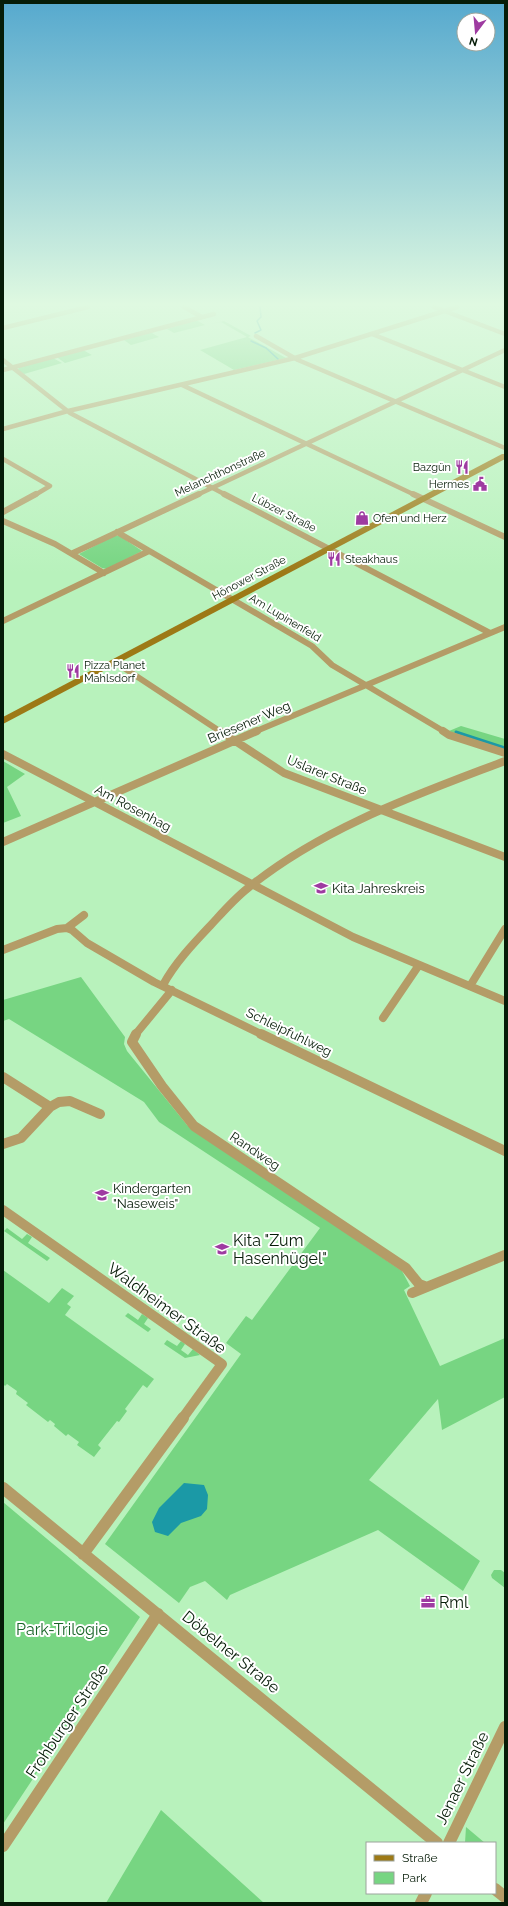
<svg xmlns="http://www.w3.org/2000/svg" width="508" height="1906" viewBox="0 0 508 1906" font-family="Raleway,sans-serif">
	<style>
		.green { fill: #77d582 }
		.water { fill: #1b99a6 }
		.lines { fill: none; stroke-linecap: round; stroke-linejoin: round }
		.stream-far1 { stroke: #1b99a6; stroke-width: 1.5 }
		.stream { stroke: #1b99a6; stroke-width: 3 }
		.street-far4 { stroke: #b49c67; stroke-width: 4.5 }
		.street-far3 { stroke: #b49c67; stroke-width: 6 }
		.street-far2 { stroke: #b49c67; stroke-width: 8 }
		.street-far1 { stroke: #b49c67; stroke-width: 10 }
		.street { stroke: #b49c67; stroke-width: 12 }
		.secondary { fill: #9d7916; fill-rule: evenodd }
		.labels { text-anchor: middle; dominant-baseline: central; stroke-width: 4; stroke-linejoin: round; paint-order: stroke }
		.far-poi-label { font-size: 11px; fill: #061c08; stroke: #fff; text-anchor: start }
		.far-street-label { font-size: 11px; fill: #061c08; stroke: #fff }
		.street-label { font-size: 13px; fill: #061c08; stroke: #fff }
		.poi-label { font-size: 13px; fill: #061c08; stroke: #fff; text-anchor: start }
		.near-poi-label { font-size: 16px; fill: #061c08; stroke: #fff; text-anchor: start }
		.near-street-label { font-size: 16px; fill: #061c08; stroke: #fff }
		.near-park-label { font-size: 16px; fill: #1a6629; stroke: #fff }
	</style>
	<rect width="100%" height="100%" fill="#b8f2bc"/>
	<path class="green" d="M 196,320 L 205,325 L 174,333 L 167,329 Z
		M 224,321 L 251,336 L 248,337 L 286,358 L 234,370 L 200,350 L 247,337 L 221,322 L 210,324 Z
		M 150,332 L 159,337 L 131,345 L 124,340 Z
		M 83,350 L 92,355 L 65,363 L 58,358 L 58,356 Z
		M 53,358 L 62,363 L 24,374 L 18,370 L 19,367 Z
		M 114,536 L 120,536 L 142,551 L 107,569 L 102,568 L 79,554 Z
		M 461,726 L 505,739 L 505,751 L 455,735 L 449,731 Z
		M 3,761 L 25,774 L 7,787 L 21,816 L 3,823 Z
		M 81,977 L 125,1037 L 124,1044 L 127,1051 L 187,1125 L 402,1271 L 410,1286 L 404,1290 L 440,1366 L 505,1338 L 505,1397 L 442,1430 L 438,1399 L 369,1480 L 480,1561 L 463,1591 L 378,1530 L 230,1595 L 227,1600 L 205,1581 L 190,1587 L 179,1603 L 105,1544 L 241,1354 L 226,1343 L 246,1316 L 252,1320 L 320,1228 L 159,1122 L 144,1102 L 9,1019 L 3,1021 L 3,1000 Z
		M 7,1228 L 22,1239 L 27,1234 L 32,1237 L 28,1243 L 50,1258 L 47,1261 L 4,1231 Z
		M 3,1270 L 49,1303 L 62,1288 L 74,1296 L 67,1304 L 71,1307 L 65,1315 L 154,1379 L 147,1388 L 143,1385 L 125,1409 L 127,1411 L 119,1422 L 117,1421 L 98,1445 L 101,1448 L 94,1457 L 77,1445 L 79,1442 L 68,1434 L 66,1436 L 54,1426 L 55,1424 L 50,1420 L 48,1422 L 26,1405 L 28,1403 L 16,1394 L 17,1391 L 7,1384 L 5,1386 L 3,1384 Z
		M 128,1313 L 138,1320 L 142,1314 L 148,1318 L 144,1324 L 151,1329 L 148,1332 L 125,1316 Z
		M 167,1340 L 177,1346 L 181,1341 L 185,1344 L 181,1350 L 188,1355 L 193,1349 L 200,1355 L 185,1358 L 164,1344 Z
		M 3,1502 L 140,1617 L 3,1824 Z
		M 494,1570 L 501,1570 L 505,1573 L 505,1588 L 492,1578 L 491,1575 Z
		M 161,1810 L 264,1903 L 106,1903 Z
		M 466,1827 L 485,1843 L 465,1843 Z"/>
	<path class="water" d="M 184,1483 L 204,1485 L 208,1495 L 207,1509 L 201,1516 L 181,1523 L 168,1536 L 155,1532 L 152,1522 L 159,1508 Z"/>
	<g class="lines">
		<path class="stream-far1" d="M 255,333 L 261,330 L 257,321 L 261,317 L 260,307
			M 251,341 L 266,348 L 278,359"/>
		<path class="stream" d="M 456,732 L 505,748"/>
		<path class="street-far4" d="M 184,307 L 202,317
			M 434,307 L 505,334
			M 3,328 L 88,307
			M 372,334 L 505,387
			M 256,336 L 298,360 L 505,448
			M 3,360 L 70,413 L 226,495
			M 3,370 L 214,314
			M 182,385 L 415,495
			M 3,429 L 68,411 L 295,358 L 457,307
			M 3,459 L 50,486 L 35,495
			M 197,495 L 505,350"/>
		<path class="street-far3" d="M 224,494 L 490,633
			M 413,494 L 505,537
			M 3,512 L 36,494
			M 3,521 L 55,544 L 104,573
			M 117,532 L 312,646 L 332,665 L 445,732
			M 73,553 L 199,494
			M 3,621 L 149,551
			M 115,662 L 221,732
			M 254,732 L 505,627"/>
		<path class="street-far2" d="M 220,731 L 284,773 L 505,857
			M 443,731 L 449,735 L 505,753
			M 3,754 L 353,937 L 505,1001
			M 3,842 L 257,731
			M 67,928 L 84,915
			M 3,950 L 57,929 L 67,928 L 72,930 L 87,943 L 154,982 L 263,1035
			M 163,985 C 175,963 193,944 210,926 C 222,913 234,899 248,888 C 323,827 416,795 505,761
			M 470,986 L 505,929
			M 383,1018 L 419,965
			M 135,1035 L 172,990"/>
		<path class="street-far1" d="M 136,1034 L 132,1042 L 162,1086 L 194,1126 L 406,1268 L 419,1284 L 427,1287
			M 261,1034 L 505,1151
			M 3,1077 L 50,1107
			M 3,1144 L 21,1138 L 50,1107 L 59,1102 L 70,1101 L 100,1114
			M 3,1210 L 222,1364 L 182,1419
			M 412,1293 L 505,1255"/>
		<path class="street" d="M 3,1488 L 437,1843
			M 83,1554 L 183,1418
			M 449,1843 L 505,1727
			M 3,1846 L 158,1614
			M 495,1889 L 505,1897
			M 421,1903 L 426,1893"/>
		<path class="secondary" d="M 502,454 L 505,454 L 505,459 L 3,724 L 3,717 Z"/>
	</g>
	<linearGradient id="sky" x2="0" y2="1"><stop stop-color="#56a9ce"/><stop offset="0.53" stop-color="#dff9e1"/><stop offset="1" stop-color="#dff9e1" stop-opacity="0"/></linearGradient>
	<rect width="508" height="574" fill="url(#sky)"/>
	<defs>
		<symbol id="restaurant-bare" viewBox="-9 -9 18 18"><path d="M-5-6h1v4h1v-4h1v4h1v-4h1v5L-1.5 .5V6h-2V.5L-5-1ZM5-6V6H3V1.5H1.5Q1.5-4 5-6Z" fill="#9e3ba1" stroke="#fff" stroke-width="2.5" paint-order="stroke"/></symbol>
		<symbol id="civic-bare" viewBox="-9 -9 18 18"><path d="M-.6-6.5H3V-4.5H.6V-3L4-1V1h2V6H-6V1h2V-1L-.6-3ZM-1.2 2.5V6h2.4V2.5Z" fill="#9e3ba1" stroke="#fff" stroke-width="2.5" paint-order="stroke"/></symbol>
		<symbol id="shop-bare" viewBox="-9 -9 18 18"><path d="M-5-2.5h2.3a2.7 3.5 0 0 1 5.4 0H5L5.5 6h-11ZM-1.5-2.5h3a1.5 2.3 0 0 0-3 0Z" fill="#9e3ba1" stroke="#fff" stroke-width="2.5" paint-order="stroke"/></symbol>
		<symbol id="school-bare" viewBox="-9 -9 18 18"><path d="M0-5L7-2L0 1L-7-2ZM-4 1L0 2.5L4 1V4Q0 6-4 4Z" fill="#9e3ba1" stroke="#fff" stroke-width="2.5" paint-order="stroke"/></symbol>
		<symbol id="office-bare" viewBox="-9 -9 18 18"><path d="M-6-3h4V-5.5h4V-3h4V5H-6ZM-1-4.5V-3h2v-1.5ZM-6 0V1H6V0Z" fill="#9e3ba1" stroke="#fff" stroke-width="2.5" paint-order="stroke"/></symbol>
	</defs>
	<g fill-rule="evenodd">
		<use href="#restaurant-bare" x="452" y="457" width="20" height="20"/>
		<use href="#civic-bare" x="470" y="474" width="20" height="20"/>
		<use href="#shop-bare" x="352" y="508" width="20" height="20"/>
		<use href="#restaurant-bare" x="324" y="549" width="20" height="20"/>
		<use href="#restaurant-bare" x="63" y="661" width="20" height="20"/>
		<use href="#school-bare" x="311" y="878" width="20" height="20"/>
		<use href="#school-bare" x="92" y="1185" width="20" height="20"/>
		<use href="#school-bare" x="212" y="1239" width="20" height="20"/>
		<use href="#office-bare" x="418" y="1592" width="20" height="20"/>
	</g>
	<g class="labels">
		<g class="far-poi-label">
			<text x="451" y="467" text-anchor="end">Bazgün</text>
			<text x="469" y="484" text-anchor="end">Hermes</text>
			<text x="373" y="518">Ofen und Herz</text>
			<text x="345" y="559">Steakhaus</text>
			<text x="84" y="665">Pizza Planet<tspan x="84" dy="13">Mahlsdorf</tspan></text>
		</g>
		<g class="far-street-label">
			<text transform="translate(220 473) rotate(-25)">Melanchthonstraße</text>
			<text transform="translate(284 513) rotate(27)">Lübzer Straße</text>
			<text transform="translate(249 578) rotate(-28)">Hönower Straße</text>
			<text transform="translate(285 618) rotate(31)">Am Lupinenfeld</text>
		</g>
		<g class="street-label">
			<text transform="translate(249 722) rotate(-23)">Briesener Weg</text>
			<text transform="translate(327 775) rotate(22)">Uslarer Straße</text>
			<text transform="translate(133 808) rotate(28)">Am Rosenhag</text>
			<text transform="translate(289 1032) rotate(26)">Schleipfuhlweg</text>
			<text transform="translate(255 1151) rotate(34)">Randweg</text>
		</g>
		<g class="poi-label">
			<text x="332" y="888">Kita Jahreskreis</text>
			<text x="113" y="1188">Kindergarten<tspan x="113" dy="15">"Naseweis"</tspan></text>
		</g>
		<g class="near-poi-label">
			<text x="233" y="1240">Kita "Zum<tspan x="233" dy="18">Hasenhügel"</tspan></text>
			<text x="439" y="1602">Rml</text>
		</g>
		<g class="near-street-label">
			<text transform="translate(167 1308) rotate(36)">Waldheimer Straße</text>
			<text transform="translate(231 1652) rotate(39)">Döbelner Straße</text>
			<text transform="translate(67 1721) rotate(-56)">Frohburger Straße</text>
			<text transform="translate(462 1778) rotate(-64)">Jenaer Straße</text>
		</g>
		<g class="near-park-label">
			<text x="62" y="1629">Park-Trilogie</text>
		</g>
	</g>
	<rect width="508" height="1906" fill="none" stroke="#061c08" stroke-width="8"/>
	<rect x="366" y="1842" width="130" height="52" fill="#ffffff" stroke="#9ba49c"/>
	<rect x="374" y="1855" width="20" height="6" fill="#9d7916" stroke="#9ba49c"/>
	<text x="402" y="1862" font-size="12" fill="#061c08">Straße</text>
	<rect x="374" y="1872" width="20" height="12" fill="#77d582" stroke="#9ba49c"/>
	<text x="402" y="1882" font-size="12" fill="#061c08">Park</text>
	<g transform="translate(476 32) rotate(196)"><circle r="19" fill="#ffffff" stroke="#9ba49c"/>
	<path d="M0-3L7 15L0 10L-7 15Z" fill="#9e3ba1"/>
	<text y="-6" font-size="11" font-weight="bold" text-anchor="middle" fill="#061c08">N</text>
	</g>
</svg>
